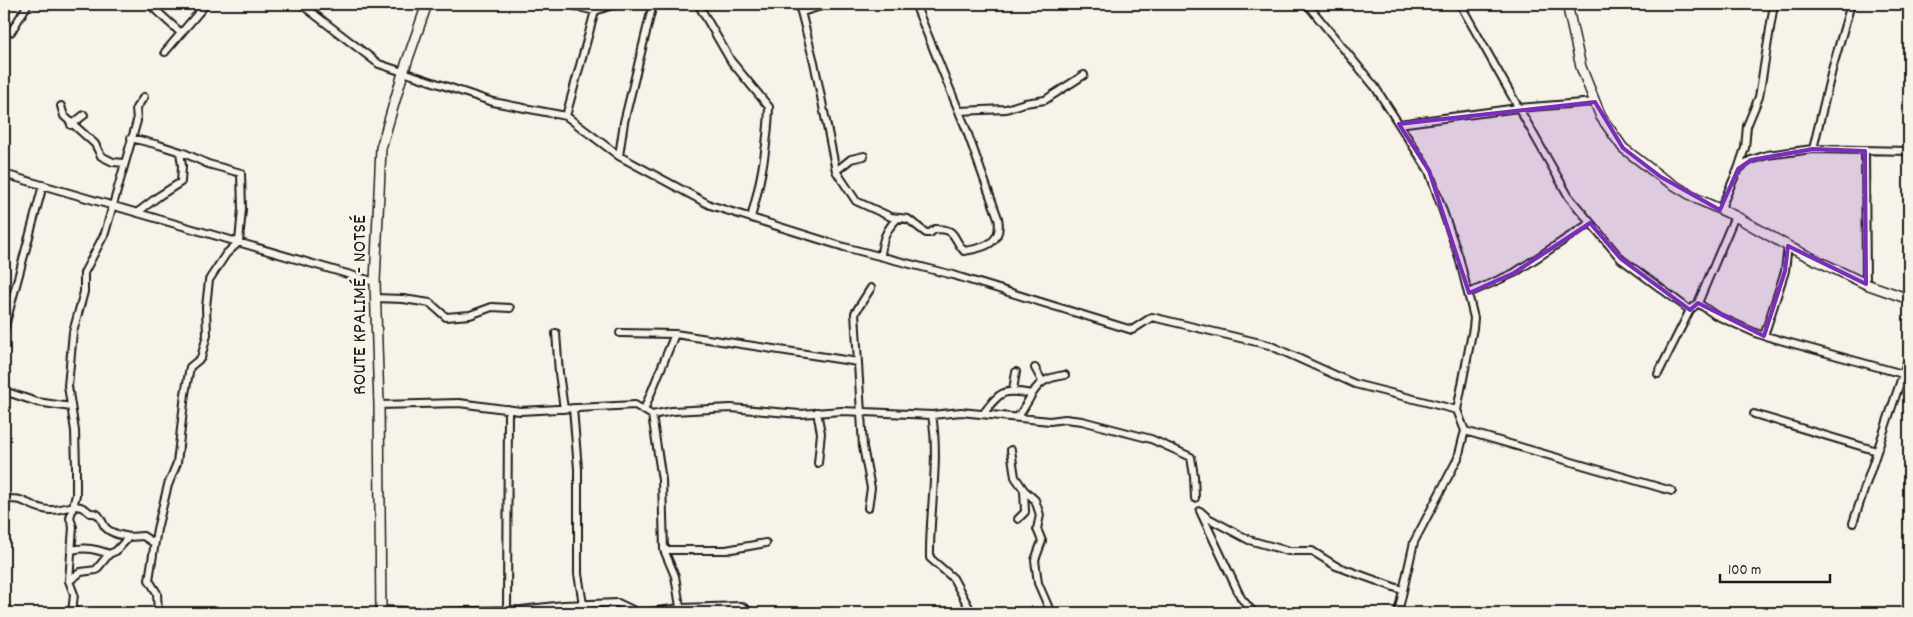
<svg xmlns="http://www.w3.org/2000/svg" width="1913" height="617" viewBox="0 0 1913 617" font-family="Dekko,sans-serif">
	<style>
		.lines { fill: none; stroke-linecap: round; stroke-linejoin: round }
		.street-casing { stroke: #1c1c1c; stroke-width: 10 }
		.secondary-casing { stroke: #1c1c1c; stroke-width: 12 }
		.street { stroke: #f7f3e8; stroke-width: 6 }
		.secondary { stroke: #f7f3e8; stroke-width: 9 }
		.marked { fill: #7b2cbf; fill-opacity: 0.2; stroke: #7b2cbf; stroke-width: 4; stroke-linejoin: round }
		.labels { text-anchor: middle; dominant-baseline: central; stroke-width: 5; stroke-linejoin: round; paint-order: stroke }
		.street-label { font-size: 20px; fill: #1c1c1c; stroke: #f7f3e8 }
	</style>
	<rect width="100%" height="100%" fill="#f7f3e8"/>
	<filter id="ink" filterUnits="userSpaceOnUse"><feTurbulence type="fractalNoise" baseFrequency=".02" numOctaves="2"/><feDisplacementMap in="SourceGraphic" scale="10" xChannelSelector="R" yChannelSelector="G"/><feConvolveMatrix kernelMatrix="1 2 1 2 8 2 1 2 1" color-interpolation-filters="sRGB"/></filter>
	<g filter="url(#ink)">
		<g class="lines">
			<defs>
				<path id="street" d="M 149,4 L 181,33
					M 301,4 L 379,64 L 493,102 L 566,116 L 619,156 L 710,205 L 844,247 L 953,275 L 1132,330 L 1152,317 L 1269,345 L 1355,384 L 1457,410
					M 566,4 L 595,11 L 615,4
					M 698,4 L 731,61 L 769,107 C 768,145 761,181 751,218
					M 799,4 L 814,62 L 836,171 L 856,201 L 891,217 L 908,219 L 926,233 L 930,233 L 935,229 C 958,229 951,237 964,251 C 985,248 1003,243 998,218 L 965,126 L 915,4
					M 1307,4 L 1375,87 L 1429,171 L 1459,257 L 1474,318 L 1473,328 L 1457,410 L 1465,431 L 1463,438 L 1458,458 L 1414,542 L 1398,613
					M 1460,4 L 1569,197 L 1621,259 L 1690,310
					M 802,12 L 828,4
					M 11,32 L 28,4
					M 165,52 L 206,4
					M 61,106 L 64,116 L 95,144 L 101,156 L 113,162 L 124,163
					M 959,111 L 1006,109 L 1025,103 L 1045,100 L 1084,75
					M 566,116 L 595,11
					M 1399,124 L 1518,108 L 1595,102
					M 71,125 L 84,115
					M 131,138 L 159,145 L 184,153 L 208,164 L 241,173 L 242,209 L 239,242 L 226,254 L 209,280 L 206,307 L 207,335 L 201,358 L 190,367 L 185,394 L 177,463 L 168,485 L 157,529 L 149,580 L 157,593 L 158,613
					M 1813,149 L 1833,66 L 1851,4
					M 1865,151 L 1866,284
					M 619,156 L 624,122 L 653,4
					M 1738,169 L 1751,160 L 1767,155 L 1813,149 L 1909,151
					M 836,171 L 851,159 L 864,156
					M 4,174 L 375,282
					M 1720,210 L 1738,169 L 1745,148 L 1747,126 L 1759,97 L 1774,4
					M 138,212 L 159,196 L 181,182 L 182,166 L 180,152
					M 881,256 C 882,240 886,229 898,218
					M 1469,293 L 1514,273 L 1590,223
					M 375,298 L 403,299 L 430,303 L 446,317 L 470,315 L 492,307 L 510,308
					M 1698,303 L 1715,315 L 1758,334 L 1903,374
					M 4,330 L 43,185
					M 556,333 L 559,373 L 564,409
					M 620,333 L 675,334
					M 1764,336 L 1785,271 L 1788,245
					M 1035,368 L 1042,381
					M 1658,374 L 1690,310 L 1698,303 L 1735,216
					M 1013,390 L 1016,372
					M 4,391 L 37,402 L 71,407
					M 379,405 L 459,403 L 520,411 L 635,405 L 652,415 L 672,411 L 731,408 L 800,414 L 842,411 L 932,415 L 961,412 L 1050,421 L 1065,419 L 1082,421 L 1151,439 L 1191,457 L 1194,476 L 1195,498
					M 573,408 L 578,469 L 578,574 L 583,604
					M 644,410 L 675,334 L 858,362
					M 817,412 L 821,433 L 818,463
					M 983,414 C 1000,392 1002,388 1031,394
					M 1754,414 L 1877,451
					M 652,415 L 662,480 L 664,550 L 675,576 L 681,613
					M 932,415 C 940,463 929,511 930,558 L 953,578 L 972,613
					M 1017,417 C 1022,413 1024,407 1028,401 C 1038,382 1045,378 1065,375
					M 1465,431 L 1672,491
					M 1011,450 L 1015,477 L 1024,490 L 1025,512 L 1018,519
					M 1024,490 L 1035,500 L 1040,515 L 1037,529 L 1042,541 L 1035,560 L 1038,583 L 1051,613
					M 4,499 C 9,499 15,499 20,500 C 29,503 39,510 50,510 C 67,511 75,499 90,513 C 102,512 100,521 106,528 C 112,534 121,535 129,537
					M 868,508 L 871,488 L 863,447 L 855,313 L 871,288
					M 1200,511 L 1208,518 L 1249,540 L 1288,551 L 1312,551 L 1336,566 L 1402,590
					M 1201,513 L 1241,598 L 1254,613
					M 1853,523 L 1909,356
					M 72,550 C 86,547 96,549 109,554
					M 664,550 L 726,550 L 766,543
					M 69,581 L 81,572 L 96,570 L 109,554 L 116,551 L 129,537 L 143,536 L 154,543
					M 380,610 L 435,612 L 521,610 L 564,605 L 618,603 L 639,613
					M 507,611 L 508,409
					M 72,613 L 74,594 L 69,581 L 73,527 L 70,518 L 76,495 L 76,467 L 75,431 L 68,386 L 73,332 L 84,292 L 84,273 L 105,233 L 137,121 L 136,108 L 144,97
					M 641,613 L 681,608 L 741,606 L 752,613 L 757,613"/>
				<path id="secondary" d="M 1567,4 L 1581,67 L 1601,117 L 1623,148 L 1661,177 L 1697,199 L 1735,216 L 1793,249 L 1866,284 L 1909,299
					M 381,613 L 379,405 L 375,282 L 381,148 L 403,73 L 427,4"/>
			</defs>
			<use href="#street" class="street-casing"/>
			<use href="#secondary" class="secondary-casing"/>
			<use href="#street" class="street"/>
			<use href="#secondary" class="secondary"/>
		</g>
	</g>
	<path class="marked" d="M 1595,102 L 1623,148 L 1661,177 L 1720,210 L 1738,169 L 1751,160 L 1813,149 L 1865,151 L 1866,284 L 1788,246 L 1785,271 L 1764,336 L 1698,303 L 1690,310 L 1621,259 L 1590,223 L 1514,273 L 1469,293 L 1429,171 L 1399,124 Z"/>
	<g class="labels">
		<g class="street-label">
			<text transform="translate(361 305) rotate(-90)">ROUTE KPALIMÉ - NOTSÉ</text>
		</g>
	</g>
	<rect width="1913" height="617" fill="none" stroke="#f7f3e8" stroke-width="20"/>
	<rect x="10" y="10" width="1893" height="597" fill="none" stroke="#1c1c1c" stroke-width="2" filter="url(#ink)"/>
	<path d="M1720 574v8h110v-8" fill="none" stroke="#1c1c1c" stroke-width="2.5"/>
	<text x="1728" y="574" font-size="15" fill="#1c1c1c" stroke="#f7f3e8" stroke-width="4" paint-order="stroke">100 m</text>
</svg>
